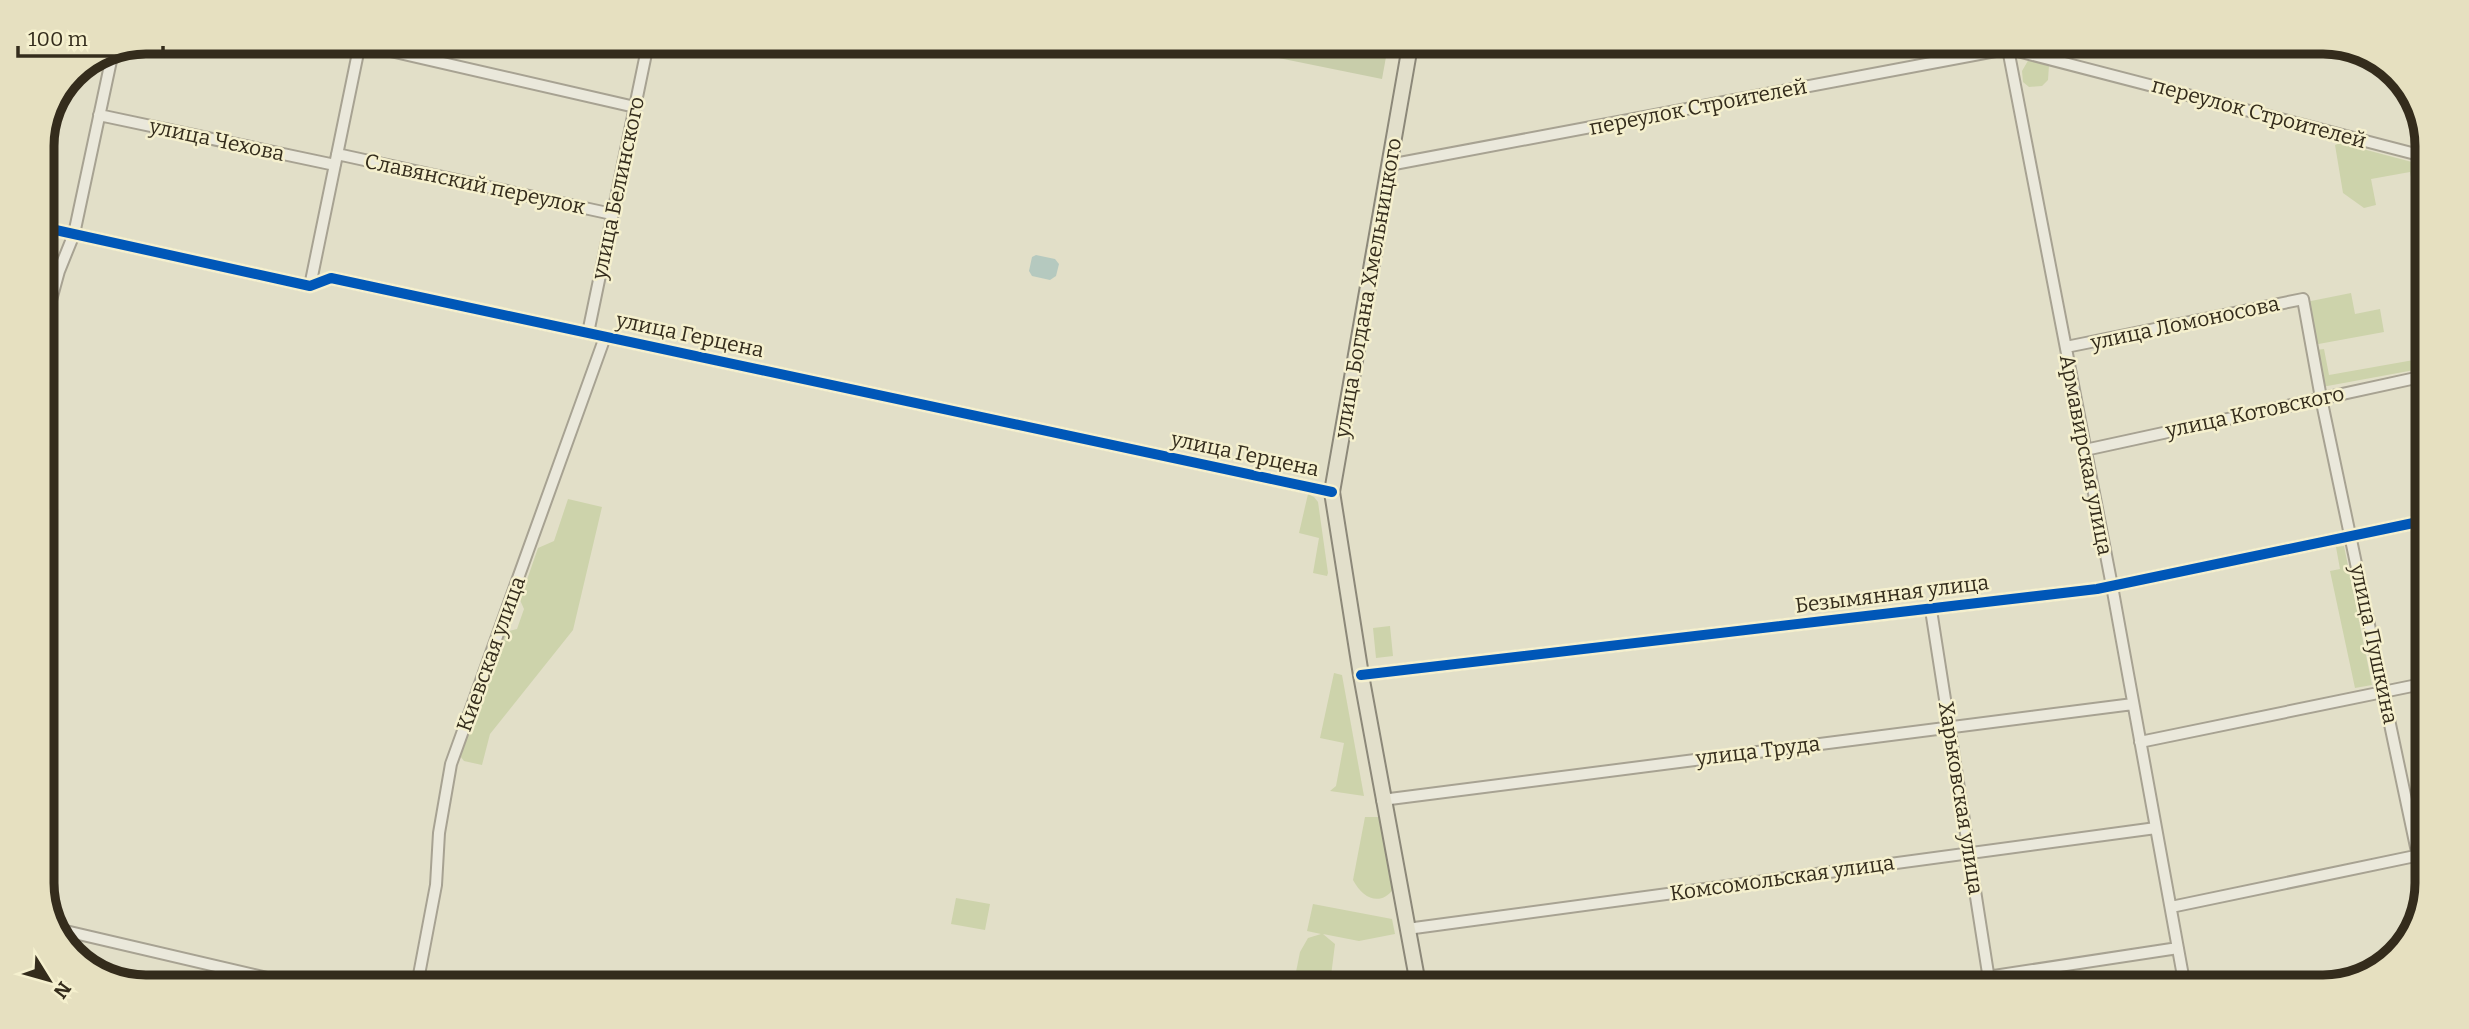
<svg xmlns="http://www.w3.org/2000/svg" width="2469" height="1029" viewBox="0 0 2469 1029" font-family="Bitter,serif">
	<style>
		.green { fill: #cdd3ab }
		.cemetery { fill: #c8cdaa }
		.water { fill: #b5c9bf }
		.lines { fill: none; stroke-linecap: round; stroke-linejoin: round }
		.minor-casing { stroke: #a7a292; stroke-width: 14 }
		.major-casing { stroke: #8c8879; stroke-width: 18 }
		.minor { stroke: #eae8db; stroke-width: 10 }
		.major { stroke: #e2dfcb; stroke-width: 14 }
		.cycleway-casing { stroke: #f5f0ce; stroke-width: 15 }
		.cycleway { stroke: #0057b8; stroke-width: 10 }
		.labels { text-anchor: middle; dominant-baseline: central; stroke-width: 5; stroke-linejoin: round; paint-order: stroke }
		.street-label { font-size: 21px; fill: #342c1c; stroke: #f5f0ce }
		.rim { fill: none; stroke: #342c1c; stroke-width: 9 }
	</style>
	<rect width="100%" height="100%" fill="#e2dfc8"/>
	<path class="green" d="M 2029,59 L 2049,65 L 2048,80 L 2042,86 L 2029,87 L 2023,82 L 2022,71 Z
		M 2340,143 L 2427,166 L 2426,190 L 2414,192 L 2410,172 L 2371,179 L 2376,205 L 2364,208 L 2343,193 L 2335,145 Z
		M 2351,293 L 2355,314 L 2380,309 L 2384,332 L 2313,345 L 2306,302 Z
		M 2324,349 L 2329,375 L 2425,358 L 2425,368 L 2322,387 L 2316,350 Z
		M 1308,494 L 1314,497 L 1318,502 L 1328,573 L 1327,576 L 1313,573 L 1319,538 L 1299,533 Z
		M 568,499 L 602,507 L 573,630 L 490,734 L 482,765 L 464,761 L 460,756 L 505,632 L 517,629 L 524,609 L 520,600 L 538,548 L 554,541 Z
		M 2344,546 L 2372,685 L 2355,688 L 2330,571 L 2340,569 L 2336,547 Z
		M 1390,626 L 1393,656 L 1376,658 L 1373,628 Z
		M 1334,673 L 1342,675 L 1364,796 L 1330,791 L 1336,786 L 1344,743 L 1320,738 Z
		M 1365,817 L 1382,817 L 1394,888 C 1381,907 1363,899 1353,880 Z
		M 956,898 L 990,904 L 985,930 L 951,924 Z
		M 1313,904 L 1392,919 L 1395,934 L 1359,941 L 1323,934 L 1335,944 L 1330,984 L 1284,983 L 1285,981 L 1294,982 L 1300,952 L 1308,938 L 1321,934 L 1307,931 Z"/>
	<path class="cemetery" d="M 1220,46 L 1388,46 L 1382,79 Z"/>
	<path class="water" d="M 1036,255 L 1055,259 L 1059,264 L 1056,276 L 1050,280 L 1032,276 L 1029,271 L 1032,257 Z"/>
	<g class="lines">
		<defs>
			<path id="minor" d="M 345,43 L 360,46
				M 360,44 L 635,107
				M 2008,49 L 2112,586 L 2185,987
				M 2010,49 L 2427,157
				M 99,115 L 335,165
				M 337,154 L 612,214
				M 1389,165 L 2006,49
				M 42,227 L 310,286 L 331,278 L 1332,492
				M 310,286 L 360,43
				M 42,333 L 59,271 L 74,234 L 112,56
				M 588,333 L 648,44
				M 2066,347 L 2303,299 L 2321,398 L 2420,866
				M 2085,450 L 2425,376
				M 1931,610 L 1990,986
				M 1361,675 L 2097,589 L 2423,521
				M 2140,742 L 2422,684
				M 1382,800 L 2133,704
				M 2171,907 L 2420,855
				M 57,929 L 276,980
				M 1407,929 L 2156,828
				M 418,980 L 436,885 L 439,833 L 451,764 L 605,337
				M 1928,986 L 2178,948"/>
			<path id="major" d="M 1410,46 L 1332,492 L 1361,675 L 1418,984"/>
		</defs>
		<use href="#minor" class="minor-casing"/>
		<use href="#major" class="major-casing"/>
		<use href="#minor" class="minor"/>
		<use href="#major" class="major"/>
		<defs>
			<path id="cycleway" d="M 42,227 L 310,286 L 331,278 L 1332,492
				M 1361,675 L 2097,589 L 2423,521"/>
		</defs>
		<use href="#cycleway" class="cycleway-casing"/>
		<use href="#cycleway" class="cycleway"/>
	</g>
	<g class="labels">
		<g class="street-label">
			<text transform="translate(1698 107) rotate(-11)">переулок Строителей</text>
			<text transform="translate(2259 113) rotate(15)">переулок Строителей</text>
			<text transform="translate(217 140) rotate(12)">улица Чехова</text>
			<text transform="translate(475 184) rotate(12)">Славянский переулок</text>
			<text transform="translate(618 188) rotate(-78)">улица Белинского</text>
			<text transform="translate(1368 288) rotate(-80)">улица Богдана Хмельницкого</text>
			<text transform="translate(2185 323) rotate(-12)">улица Ломоносова</text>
			<text transform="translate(690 335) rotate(12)">улица Герцена</text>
			<text transform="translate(2255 412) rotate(-12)">улица Котовского</text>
			<text transform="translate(1245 454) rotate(12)">улица Герцена</text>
			<text transform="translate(2086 455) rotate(79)">Армавирская улица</text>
			<text transform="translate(1892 594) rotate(-7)">Безымянная улица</text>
			<text transform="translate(2374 644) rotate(78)">улица Пушкина</text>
			<text transform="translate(491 654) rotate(-70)">Киевская улица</text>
			<text transform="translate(1758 751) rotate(-7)">улица Труда</text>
			<text transform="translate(1961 798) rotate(81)">Харьковская улица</text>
			<text transform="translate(1782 878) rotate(-8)">Комсомольская улица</text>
		</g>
	</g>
	<path d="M0 0H2469V1029H0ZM146 54H2323A92 92 0 0 1 2415 146V883A92 92 0 0 1 2323 975H146A92 92 0 0 1 54 883V146A92 92 0 0 1 146 54Z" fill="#e6e0c0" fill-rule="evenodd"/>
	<path class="rim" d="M146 54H2323A92 92 0 0 1 2415 146V883A92 92 0 0 1 2323 975H146A92 92 0 0 1 54 883V146A92 92 0 0 1 146 54Z"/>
	<g transform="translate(49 980) rotate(127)" stroke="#f5f0ce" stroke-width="5" paint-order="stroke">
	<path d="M0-5L12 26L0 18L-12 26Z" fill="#342c1c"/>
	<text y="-10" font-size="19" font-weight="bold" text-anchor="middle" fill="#342c1c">N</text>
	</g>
	<path d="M18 46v10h145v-10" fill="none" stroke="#342c1c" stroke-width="3.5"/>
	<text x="28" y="46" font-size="21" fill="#342c1c" stroke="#f5f0ce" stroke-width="5" paint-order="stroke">100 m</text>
</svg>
